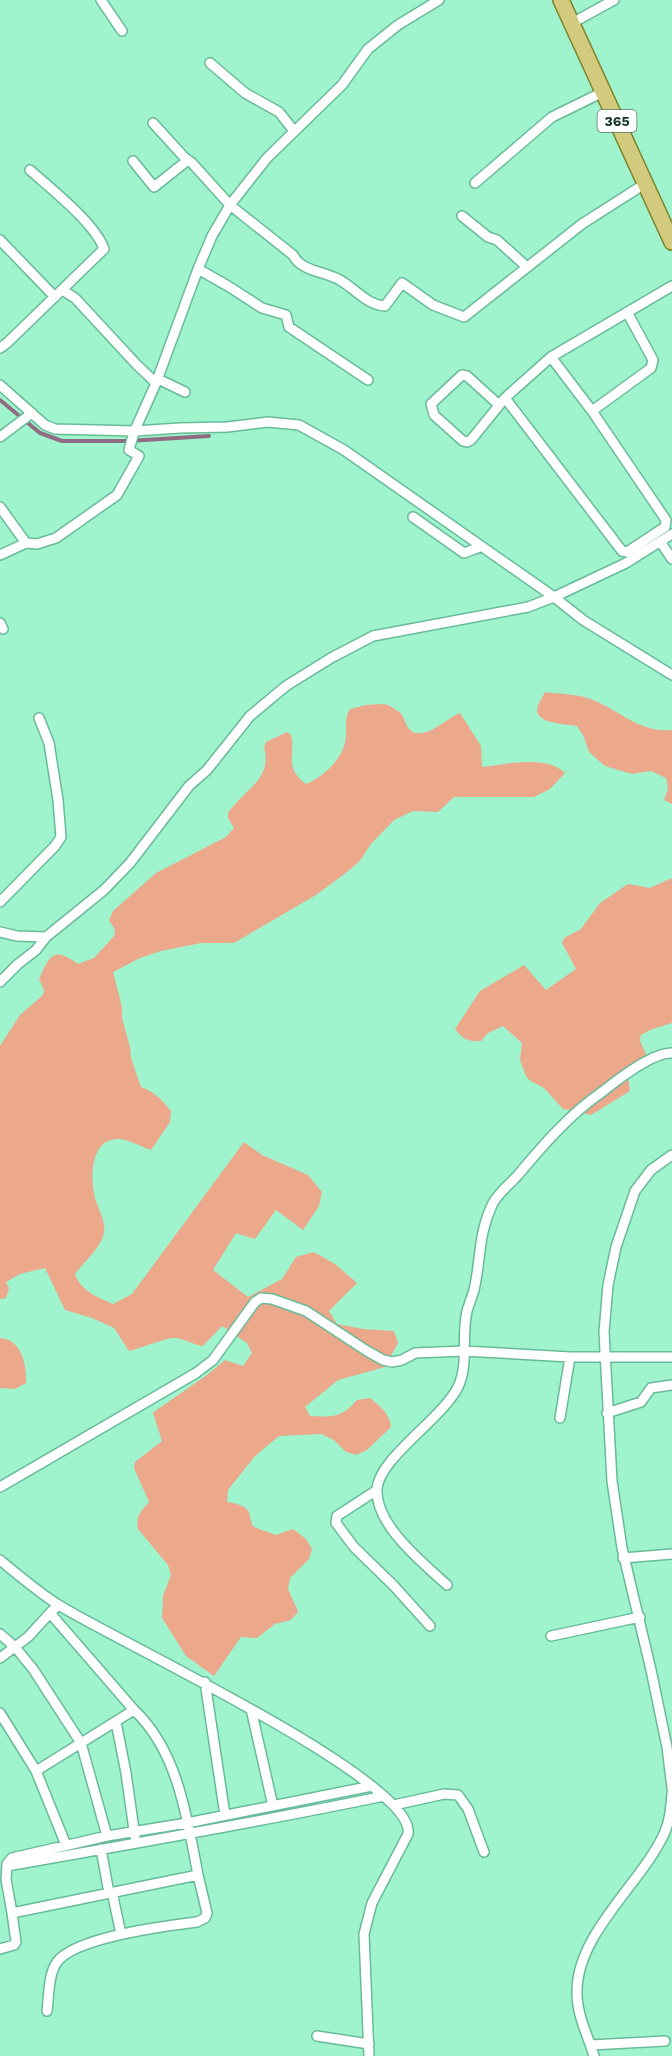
<svg xmlns="http://www.w3.org/2000/svg" width="672" height="2056" viewBox="0 0 672 2056" font-family="'Work Sans',sans-serif">
	<style>
		.green { fill: #eba88b }
		.lines { fill: none; stroke-linecap: round; stroke-linejoin: round }
		.stream { stroke: #906b82; stroke-width: 4 }
		.minor-casing { stroke: #68bb98; stroke-width: 12 }
		.primary-casing { stroke: #7d8228; stroke-width: 18 }
		.minor { stroke: #fff; stroke-width: 9 }
		.primary { stroke: #d2cb7d; stroke-width: 15 }
		.labels { text-anchor: middle; dominant-baseline: central; stroke-width: 5; stroke-linejoin: round; paint-order: stroke }
		.shield { fill: #fff; stroke: #5c746b; stroke-width: 1.5 }
		.shield-label { font-size: 14px; font-weight: bold; fill: #16392b }
	</style>
	<rect width="100%" height="100%" fill="#9ff4ce"/>
	<path class="green" d="M 545,692 C 560,694 579,694 593,700 C 620,711 640,733 672,730 L 672,804 L 664,800 L 668,789 L 666,778 L 651,771 L 632,774 L 605,766 L 589,752 L 584,737 L 577,726 C 567,724 537,724 537,710 C 537,705 543,697 545,692 Z
		M 366,705 C 373,705 384,703 390,706 C 393,708 400,712 402,715 C 406,721 407,732 416,733 C 432,735 447,718 460,713 L 481,746 L 482,767 C 506,764 547,755 565,773 L 550,789 L 534,797 L 454,797 L 438,812 L 413,811 L 394,820 L 371,844 L 359,862 L 343,875 L 316,895 L 234,943 L 201,943 L 161,951 L 140,958 L 113,972 L 122,1007 L 122,1018 L 130,1047 L 131,1058 L 141,1087 C 155,1092 162,1100 171,1111 L 170,1122 L 151,1150 C 142,1147 130,1140 120,1139 C 90,1137 90,1178 95,1198 C 98,1209 106,1220 104,1233 C 101,1248 84,1262 75,1274 C 81,1291 97,1297 113,1304 L 132,1294 L 244,1142 L 262,1155 L 308,1175 L 322,1192 L 319,1206 L 303,1230 L 276,1210 L 255,1239 L 236,1233 L 213,1270 L 248,1297 L 282,1279 L 296,1257 L 314,1252 L 335,1264 L 357,1283 L 329,1311 L 337,1324 L 363,1329 L 394,1331 L 398,1343 L 385,1367 L 338,1380 L 305,1407 L 310,1416 C 333,1417 341,1418 357,1400 L 370,1398 C 380,1406 390,1414 391,1427 L 367,1450 L 356,1455 L 346,1452 L 334,1440 L 321,1434 L 279,1436 L 255,1456 L 228,1490 L 227,1502 C 237,1504 248,1505 250,1516 C 251,1519 251,1523 253,1526 C 255,1528 271,1533 276,1535 L 293,1529 L 306,1539 L 312,1549 L 309,1559 L 290,1578 L 288,1589 L 297,1609 L 298,1612 L 291,1620 L 275,1624 L 257,1638 L 241,1637 L 214,1676 L 186,1656 L 162,1618 L 163,1596 L 171,1575 L 168,1565 L 138,1529 C 135,1517 141,1511 149,1502 L 134,1468 L 135,1462 L 162,1441 L 153,1413 L 158,1409 L 207,1375 L 225,1360 L 243,1366 L 252,1353 L 247,1343 L 222,1326 L 203,1346 C 194,1345 185,1339 175,1338 C 167,1337 141,1348 129,1351 L 114,1328 L 92,1318 L 65,1310 L 45,1268 L 20,1274 L 6,1282 L 9,1288 L 6,1298 L 0,1299 L 0,1046 L 20,1015 L 43,995 L 44,990 L 39,979 C 50,955 53,946 78,964 L 94,958 L 114,936 L 115,930 L 109,920 L 113,911 L 156,873 L 226,837 L 234,828 L 228,818 L 228,813 C 244,790 273,779 264,747 L 266,742 L 287,732 L 291,735 C 296,754 283,767 306,784 C 324,777 345,757 346,736 C 347,724 344,719 350,709 Z
		M 672,878 L 672,1023 L 650,1030 L 641,1035 L 640,1041 L 650,1063 L 628,1077 L 630,1091 L 591,1115 L 563,1109 L 544,1088 L 529,1080 L 526,1076 L 520,1060 L 522,1043 L 503,1026 L 488,1033 L 481,1041 C 469,1042 462,1039 455,1029 L 480,991 L 524,965 L 546,990 L 576,969 L 562,943 L 564,938 L 581,929 L 600,903 L 628,884 L 650,888 Z
		M 0,1338 C 22,1339 27,1366 26,1383 L 15,1389 L 0,1388 Z"/>
	<g class="lines">
		<path class="stream" d="M 0,400 L 40,433 L 62,441 L 128,441 L 209,436"/>
		<defs>
			<path id="minor" d="M 101,0 L 122,31
				M 572,23 L 614,0
				M 210,63 L 245,93 L 279,112 L 294,131
				M 153,123 L 184,157 L 192,163 L 230,205 L 293,255 C 302,273 328,271 343,282 C 357,291 368,305 385,306 L 402,283 L 433,305 L 464,317 L 582,224 L 646,183
				M 133,161 L 154,187 L 188,160
				M 475,183 L 552,117 L 603,92
				M 462,216 L 488,237 L 497,240 L 527,267
				M 0,240 L 55,297
				M 198,269 L 228,286 L 262,308 L 286,315 L 289,327 L 368,380
				M 62,290 L 75,298 L 137,365 L 156,383
				M 0,348 L 7,343 L 104,249 C 95,223 51,189 30,170
				M 158,379 L 185,392
				M 0,385 L 45,425 L 55,429 L 135,431 L 180,428 L 227,427 L 268,422 L 299,425 L 344,450 L 554,597 L 583,620 L 672,675
				M 505,398 L 622,551 L 627,552 L 665,527 L 666,520 L 592,411 L 551,357
				M 499,405 L 467,376 L 462,375 L 431,404 L 434,415 L 463,441 L 467,442 L 471,440 L 505,398 L 551,357 L 672,286
				M 592,411 L 651,368 L 653,360 L 627,312
				M 0,437 L 32,413
				M 0,507 L 26,543 L 37,544 L 56,538 L 117,495 L 139,456 L 129,450 L 134,432 L 156,383 L 198,269 L 212,236 L 230,205 L 267,158 L 342,85 L 368,49 L 398,25 L 439,0
				M 413,517 L 464,553 L 480,547
				M 661,543 L 672,559
				M 0,555 L 26,543
				M 0,623 L 3,629
				M 0,902 L 55,846 L 61,837 L 58,800 L 49,743 L 39,718
				M 0,932 L 17,936 L 46,937
				M 0,982 L 18,964 L 36,950 L 46,937 L 104,890 L 130,863 L 189,786 L 207,770 L 250,716 L 286,686 L 331,658 L 373,636 L 528,607 L 554,597 L 626,563 L 672,534
				M 672,1155 L 651,1170 L 635,1191 L 616,1247 L 608,1285 L 604,1332 L 612,1481 L 622,1548 L 651,1670 L 667,1747 L 672,1788
				M 607,1413 L 641,1402 L 651,1388 L 672,1385
				M 560,1418 L 570,1357
				M 0,1487 L 196,1373 L 213,1360 L 255,1302 L 261,1298 L 272,1299 L 306,1311 L 367,1351 L 383,1360 L 392,1362 L 402,1360 L 415,1353 L 464,1351 L 570,1357 L 672,1357
				M 377,1490 L 337,1516 L 336,1523 L 354,1547 L 394,1586 L 430,1626
				M 623,1558 L 672,1554
				M 0,1560 C 18,1575 37,1591 57,1604 C 106,1636 418,1781 408,1834 L 372,1903 L 364,1934 L 369,2056
				M 447,1585 C 423,1563 375,1525 377,1489 C 379,1458 442,1419 458,1387 C 469,1364 461,1336 467,1311 C 469,1304 472,1297 474,1290 C 481,1260 478,1235 492,1205 C 497,1194 510,1184 518,1175 C 544,1144 569,1115 602,1092 C 617,1080 653,1052 672,1053
				M 58,1605 L 50,1613 L 134,1710 C 178,1751 187,1818 198,1875 L 12,1913 L 6,1879 L 7,1864 L 12,1858 L 107,1836 L 187,1823 L 372,1786
				M 0,1634 L 15,1647 L 33,1669 L 81,1743 L 107,1836
				M 551,1636 L 640,1617
				M 0,1658 L 28,1637 L 50,1613
				M 205,1682 L 225,1815
				M 251,1709 L 273,1806
				M 0,1713 L 36,1771 L 66,1845
				M 116,1722 L 126,1773 L 135,1837
				M 36,1771 L 134,1710
				M 394,1805 L 444,1794 L 458,1795 L 468,1809 L 484,1852
				M 101,1849 L 109,1893
				M 7,1866 C 133,1844 259,1822 384,1796
				M 112,1892 L 121,1934
				M 0,1949 L 14,1945 L 16,1942 L 12,1913
				M 47,2011 C 49,1996 48,1975 57,1962 C 76,1937 165,1926 197,1922 L 205,1918 L 207,1913 L 198,1875
				M 317,2036 L 369,2044
				M 591,2045 L 665,2041
				M 594,2056 C 588,2036 577,2015 577,1994 C 575,1935 641,1884 664,1834 C 670,1821 671,1807 672,1793"/>
			<path id="primary" d="M 561,0 L 672,242"/>
		</defs>
		<use href="#minor" class="minor-casing"/>
		<use href="#primary" class="primary-casing"/>
		<use href="#minor" class="minor"/>
		<use href="#primary" class="primary"/>
	</g>
	<g class="labels">
		<rect class="shield" x="597.5" y="110" width="39" height="22" rx="4.5"/>
		<g class="shield-label">
			<text x="617" y="121">365</text>
		</g>
	</g>
</svg>
